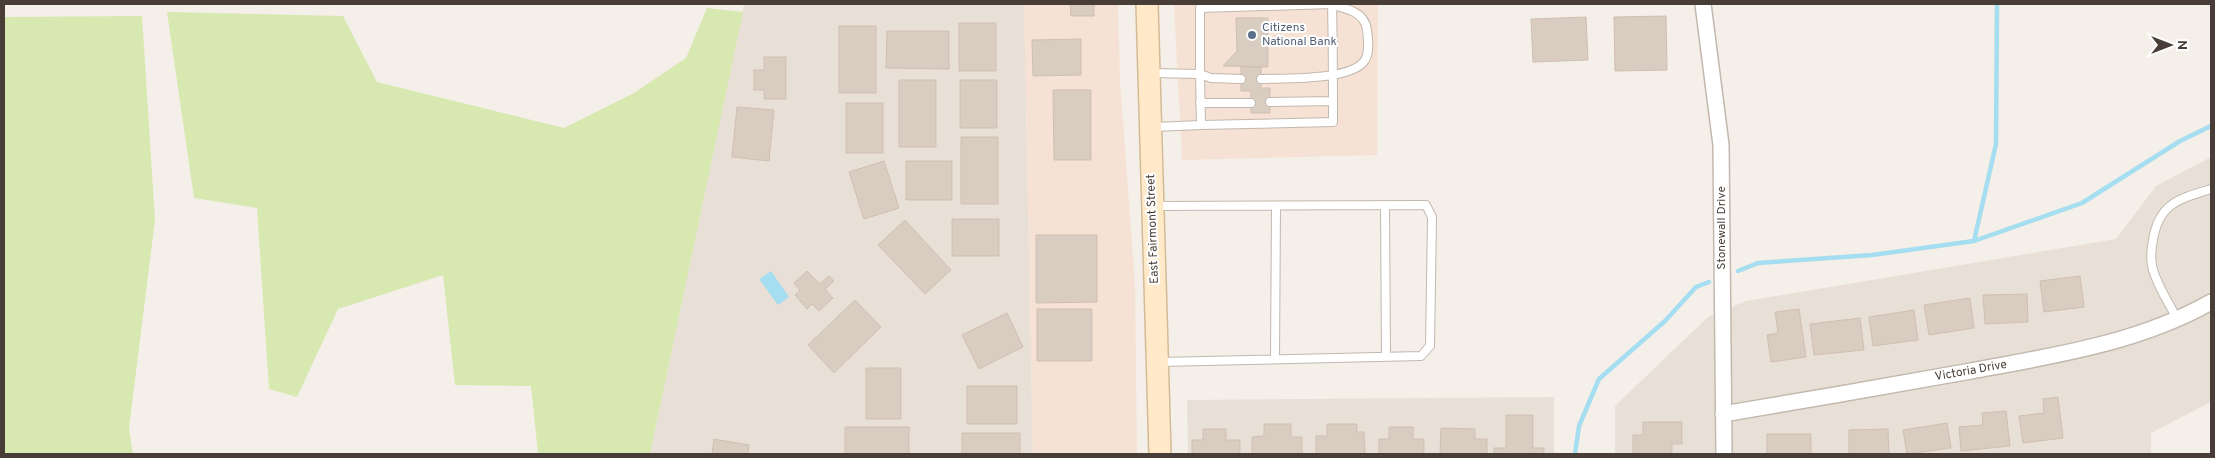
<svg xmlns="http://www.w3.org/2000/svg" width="2215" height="458" viewBox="0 0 2215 458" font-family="Overpass,sans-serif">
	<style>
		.residential { fill: #e8e0d6 }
		.commercial { fill: #f6e2d4 }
		.green { fill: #d8e8b1 }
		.water { fill: #a5ddf1 }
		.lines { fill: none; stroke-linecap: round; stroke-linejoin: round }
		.stream { stroke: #a5ddf1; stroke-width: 4.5 }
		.building { fill: #d9ccc0; stroke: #d1bfb1 }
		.lane-casing { stroke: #c3b8ae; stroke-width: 10 }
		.street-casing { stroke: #c3b8ae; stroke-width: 18 }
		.secondary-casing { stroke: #d4bb98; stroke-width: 24 }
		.lane { stroke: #fff; stroke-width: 8 }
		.street { stroke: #fff; stroke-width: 15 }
		.secondary { stroke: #ffe9c8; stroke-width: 21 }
		.service-dot { fill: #5c6f8a; stroke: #fff; stroke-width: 2 }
		.labels { text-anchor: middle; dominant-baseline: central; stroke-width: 4; stroke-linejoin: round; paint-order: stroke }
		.service-label { font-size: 12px; fill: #4e5e75; stroke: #fff; text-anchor: start }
		.street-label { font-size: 12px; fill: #483e37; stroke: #fff }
	</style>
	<rect width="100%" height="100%" fill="#f4efe8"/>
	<path class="residential" d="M 744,4 L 1024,4 L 1033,454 L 650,454 Z
		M 2211,157 L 2211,402 L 2151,433 L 2151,454 L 1615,454 L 1615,406 L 1708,317 L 1746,301 L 2116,239 L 2156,186 Z
		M 1554,397 L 1554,454 L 1188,454 L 1187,400 Z"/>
	<path class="commercial" d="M 1024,4 L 1118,4 L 1120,81 L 1135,284 L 1137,454 L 1033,454 Z
		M 1174,4 L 1378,4 L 1377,155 L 1182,160 Z"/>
	<path class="green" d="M 707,8 L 743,12 L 650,454 L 538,454 L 531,386 L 455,385 L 443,275 L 338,309 L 297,397 L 269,389 L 257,208 L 194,198 L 167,12 L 343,16 L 377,82 L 564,128 L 634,93 L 686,58 Z
		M 142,16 L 155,220 L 129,428 L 133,454 L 4,454 L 4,17 Z"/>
	<path class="water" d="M 771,271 L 789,297 L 778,305 L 759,279 Z"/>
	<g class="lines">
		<path class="stream" d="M 1974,241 L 1996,144 L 1997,4
			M 1738,271 L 1758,263 L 1872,255 L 1974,241 L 2082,203 L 2180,141 L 2211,126
			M 1575,454 L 1579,426 L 1599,379 L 1665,321 L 1696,287 L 1709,282"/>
	</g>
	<path class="building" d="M 1070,4 L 1094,4 L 1094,16 L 1071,16 Z
		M 1666,16 L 1667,70 L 1615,71 L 1614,17 Z
		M 1586,17 L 1588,60 L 1533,62 L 1531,19 Z
		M 1236,18 L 1268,18 L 1268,67 L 1223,66 L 1237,51 Z
		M 959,23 L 996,23 L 996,71 L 959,71 Z
		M 839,26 L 876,26 L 876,93 L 839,93 Z
		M 887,31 L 949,31 L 949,69 L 886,68 Z
		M 1081,39 L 1081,75 L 1033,76 L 1032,40 Z
		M 764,57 L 786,57 L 786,99 L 764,99 L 764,90 L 754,90 L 754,70 L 764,70 Z
		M 1241,67 L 1261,67 L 1261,88 L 1270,88 L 1270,113 L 1251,113 L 1251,91 L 1241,91 Z
		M 899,80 L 936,80 L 936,147 L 899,147 Z
		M 960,80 L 997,80 L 997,128 L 960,128 Z
		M 1053,90 L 1091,90 L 1091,160 L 1054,160 Z
		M 846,103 L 883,103 L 883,153 L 846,153 Z
		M 737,107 L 774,110 L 769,161 L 732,157 Z
		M 961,137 L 998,137 L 998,204 L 961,204 Z
		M 884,161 L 899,208 L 864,219 L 849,172 Z
		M 906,161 L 952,161 L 952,200 L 906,200 Z
		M 952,219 L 999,219 L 999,256 L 952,256 Z
		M 905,220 L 951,270 L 925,294 L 878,245 Z
		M 1036,235 L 1097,235 L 1097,302 L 1036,303 Z
		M 807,271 L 820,284 L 829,276 L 834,281 L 825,289 L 833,298 L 819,311 L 812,304 L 807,309 L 795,295 L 800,290 L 794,283 Z
		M 2080,276 L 2084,307 L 2044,312 L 2040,281 Z
		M 2027,294 L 2028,322 L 1985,324 L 1983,295 Z
		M 1970,298 L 1974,328 L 1929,335 L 1924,305 Z
		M 855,300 L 881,327 L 834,373 L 808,345 Z
		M 1037,309 L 1092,309 L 1092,361 L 1037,361 Z
		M 1799,309 L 1806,357 L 1771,362 L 1767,335 L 1778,333 L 1775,312 Z
		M 1914,310 L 1918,340 L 1873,346 L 1869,317 Z
		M 1007,313 L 1023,347 L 979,369 L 962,335 Z
		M 1860,318 L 1864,350 L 1814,355 L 1810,324 Z
		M 866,368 L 901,368 L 901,419 L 866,419 Z
		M 967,386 L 1017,386 L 1017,424 L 967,424 Z
		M 2058,397 L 2063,438 L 2023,443 L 2019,416 L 2044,413 L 2043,399 Z
		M 2006,411 L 2010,446 L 1961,451 L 1959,427 L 1983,425 L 1982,413 Z
		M 1506,415 L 1533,415 L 1533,448 L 1544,448 L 1544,454 L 1494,454 L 1494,448 L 1506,448 Z
		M 1643,422 L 1682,422 L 1682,444 L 1672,444 L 1672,454 L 1633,454 L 1633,435 L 1643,435 Z
		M 1947,423 L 1951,448 L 1907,454 L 1903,430 Z
		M 1264,424 L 1291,424 L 1291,437 L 1302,437 L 1302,454 L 1252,454 L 1252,437 L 1264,436 Z
		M 1327,424 L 1357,424 L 1357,432 L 1364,432 L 1365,454 L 1316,454 L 1316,436 L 1327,436 Z
		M 845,427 L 909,427 L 909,454 L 845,454 Z
		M 1389,427 L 1413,427 L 1413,439 L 1424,439 L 1424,454 L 1379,454 L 1379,439 L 1389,439 Z
		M 1441,428 L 1475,429 L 1475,439 L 1487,439 L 1487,454 L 1440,454 Z
		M 1203,429 L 1226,429 L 1226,440 L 1240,440 L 1240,454 L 1192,454 L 1192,440 L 1203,440 Z
		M 1888,429 L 1889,454 L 1849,454 L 1849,430 Z
		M 962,433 L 1020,433 L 1020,454 L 962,454 Z
		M 1767,434 L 1811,434 L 1811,454 L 1767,454 Z
		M 714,439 L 749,445 L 748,454 L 712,454 Z"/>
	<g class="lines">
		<defs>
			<path id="lane" d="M 1151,73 L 1200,74 L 1201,125 L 1153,127
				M 1241,79 L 1211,78 L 1200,74 L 1200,8 L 1332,4
				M 1270,102 L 1333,101
				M 1200,103 L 1251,103
				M 1201,125 L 1333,122 C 1333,83 1333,44 1332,5 C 1346,8 1365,12 1367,30 C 1368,39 1370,52 1365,60 C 1352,81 1284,78 1261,79
				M 1155,206 L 1426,205 L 1432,217 L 1430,346 L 1421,356 L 1160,362
				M 1385,206 L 1386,357
				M 2177,319 C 2169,303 2158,287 2153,270 C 2150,260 2151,250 2153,240 C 2159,203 2179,199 2211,189
				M 1275,359 L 1276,206"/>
			<path id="street" d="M 1703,4 L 1721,145 L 1724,454
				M 1723,414 C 1806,400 1888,386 1971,371 C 2052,356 2139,343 2211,302"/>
			<path id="secondary" d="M 1147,4 L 1160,454"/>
		</defs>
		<use href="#lane" class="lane-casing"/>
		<use href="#street" class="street-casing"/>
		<use href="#secondary" class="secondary-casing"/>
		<use href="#lane" class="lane"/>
		<use href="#street" class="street"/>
		<use href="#secondary" class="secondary"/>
	</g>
	<circle class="service-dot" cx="1252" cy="35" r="5"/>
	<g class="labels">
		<g class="service-label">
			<text x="1262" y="28">Citizens<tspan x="1262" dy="14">National Bank</tspan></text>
		</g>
		<g class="street-label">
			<text transform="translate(1722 228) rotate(-90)">Stonewall Drive</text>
			<text transform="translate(1153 229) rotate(-92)">East Fairmont Street</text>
			<text transform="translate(1971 371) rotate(-10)">Victoria Drive</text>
		</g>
	</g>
	<rect width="2215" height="458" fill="none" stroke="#483e37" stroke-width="10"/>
	<g transform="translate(2170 45) rotate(90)" stroke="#ffffff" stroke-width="4" paint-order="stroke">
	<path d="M0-4L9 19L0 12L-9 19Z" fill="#483e37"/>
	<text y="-8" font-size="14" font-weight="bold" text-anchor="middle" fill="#483e37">N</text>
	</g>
</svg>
